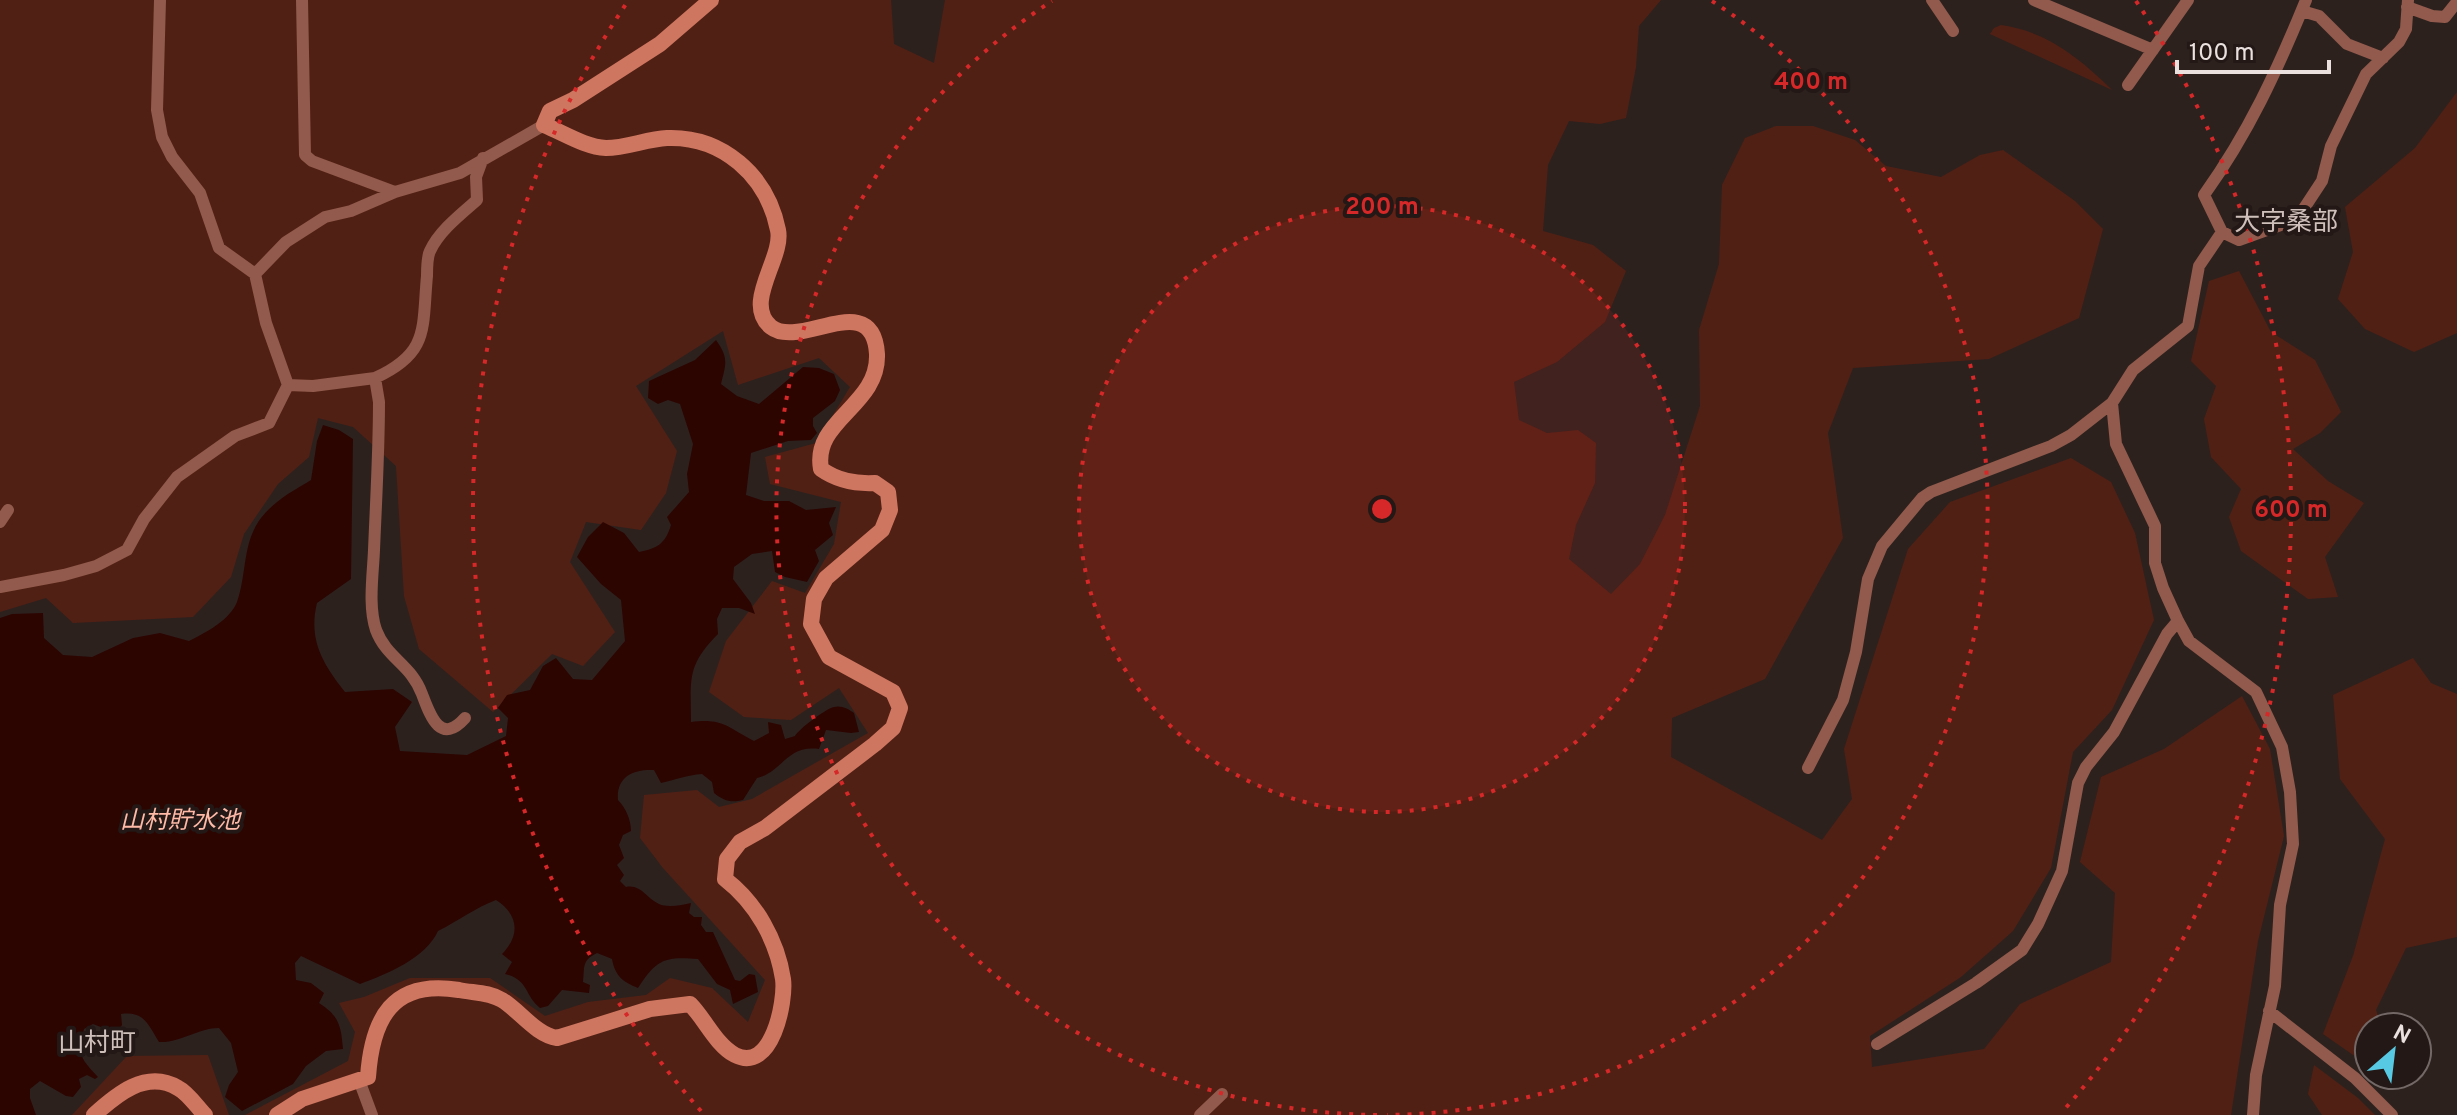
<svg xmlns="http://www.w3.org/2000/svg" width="2457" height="1115" viewBox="0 0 2457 1115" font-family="Overpass,'Noto Sans JP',sans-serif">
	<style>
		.green { fill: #512014 }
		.water { fill: #2c0500 }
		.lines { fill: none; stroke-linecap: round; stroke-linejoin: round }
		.street { stroke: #915a4c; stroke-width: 12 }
		.secondary { stroke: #cf7661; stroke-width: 16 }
		.ring { fill: none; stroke: #d62828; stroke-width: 4; stroke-dasharray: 4 8 }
		.labels { text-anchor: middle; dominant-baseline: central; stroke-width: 8; stroke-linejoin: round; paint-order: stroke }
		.water-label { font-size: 24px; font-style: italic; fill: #feb9a7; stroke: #231815 }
		.quarter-label { font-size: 26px; fill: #cebfba; stroke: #231815 }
		.centre { fill: #d62828; stroke: #231815; stroke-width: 4 }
		.ring-label { font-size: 24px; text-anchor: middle; font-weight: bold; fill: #d62828; stroke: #231815; stroke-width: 8; stroke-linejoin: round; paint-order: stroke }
	</style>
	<rect width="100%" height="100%" fill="#2d211e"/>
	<path class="green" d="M 0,0 L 891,0 L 894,44 L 934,63 L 945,0 L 1661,0 L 1639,26 L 1636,67 L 1626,118 L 1600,124 L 1569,121 L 1548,165 L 1543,231 L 1593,245 L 1626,271 L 1605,322 L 1557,362 L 1514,382 L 1519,420 L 1547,433 L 1578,430 L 1596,443 L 1595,483 L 1576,525 L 1569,559 L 1611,594 L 1640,564 L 1665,515 L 1700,406 L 1699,330 L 1719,264 L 1722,185 L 1745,138 L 1776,126 L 1813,126 L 1855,140 L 1886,166 L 1941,177 L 1980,155 L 2003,150 L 2075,201 L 2103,229 L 2079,318 L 1989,359 L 1853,368 L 1828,433 L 1843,538 L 1765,679 L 1672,718 L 1671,757 L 1822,840 L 1852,799 L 1844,749 L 1908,549 L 1950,502 L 2071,458 L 2111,482 L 2135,533 L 2154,620 L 2112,710 L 2073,752 L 2051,868 L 2013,931 L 1961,977 L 1870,1036 L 1872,1067 L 1984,1049 L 2020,1004 L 2111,962 L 2115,893 L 2080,862 L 2101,777 L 2164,749 L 2242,696 L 2270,749 L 2284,836 L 2258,941 L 2231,1115 L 245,1115 L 348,1061 L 355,1032 L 339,1003 L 364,997 L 410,978 L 490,978 L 545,1016 L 588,1002 L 646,995 L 670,978 L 712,988 L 748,1022 L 765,980 L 663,868 L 640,838 L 644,795 L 697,790 L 719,807 L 752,799 L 868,733 L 839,688 L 791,720 L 744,717 L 709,692 L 726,641 L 772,581 L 805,593 L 834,544 L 841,502 L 770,484 L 765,457 L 816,443 L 850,387 L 819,358 L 738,385 L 723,331 L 636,386 L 677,451 L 666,493 L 641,530 L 586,522 L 570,562 L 615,632 L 583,666 L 552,654 L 493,712 L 419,649 L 404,596 L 396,466 L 353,427 L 318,418 L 309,457 L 278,484 L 244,534 L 231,577 L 193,617 L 73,623 L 46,598 L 0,612 Z
		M 2001,25 C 2046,31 2081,59 2112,90 L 1990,34 L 1994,28 Z
		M 2457,92 L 2457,333 L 2414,352 L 2365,329 L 2338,299 L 2353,252 L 2345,207 L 2415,148 Z
		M 2239,271 L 2271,332 L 2315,360 L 2341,412 L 2320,433 L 2293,449 L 2328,481 L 2364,503 L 2325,557 L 2338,597 L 2308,599 L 2241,551 L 2229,517 L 2241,489 L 2211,457 L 2204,419 L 2216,386 L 2191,361 L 2209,281 Z
		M 2413,658 L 2431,683 L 2457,694 L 2457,937 L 2406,948 L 2376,1010 L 2382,1027 L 2369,1027 L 2369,1066 L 2323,1034 L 2353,956 L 2385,839 L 2340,779 L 2333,695 Z
		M 208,1055 L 229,1115 L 72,1115 L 127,1056 Z
		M 2314,1065 L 2358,1098 L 2375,1115 L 2322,1115 L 2308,1094 Z"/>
	<path class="water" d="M 716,340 C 729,358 726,364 721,384 L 737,396 L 759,404 L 803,367 L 819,368 L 834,374 L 840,390 L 835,401 L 813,418 L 813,426 L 817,433 L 811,440 L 788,441 L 751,453 L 746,495 L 764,501 L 789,501 L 806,510 L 836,507 L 829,523 L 833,535 L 815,550 L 819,561 L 807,582 L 785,577 L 775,572 L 772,551 L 752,554 L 734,567 L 733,579 L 751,603 L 755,614 L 739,608 L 722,608 L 717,619 L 718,634 C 686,666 691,680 691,722 C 723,718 727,727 754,741 L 769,733 L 768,722 L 781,725 L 785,739 L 795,736 C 799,729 825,709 834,707 C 841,705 849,709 854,713 L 859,732 L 851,733 L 826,730 L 819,749 C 786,745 783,772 757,778 L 743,800 C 731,803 724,801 714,793 L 712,782 L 702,774 C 687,775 675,780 661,783 L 654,770 C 633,769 616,777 618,800 C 626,808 631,820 631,831 L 623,835 L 619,845 L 624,858 L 617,865 L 624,875 L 620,881 L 626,887 C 641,884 646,898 659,904 C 668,908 682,905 691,903 L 689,913 L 694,917 L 702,917 L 701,925 L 706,932 L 713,932 L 735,980 L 740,981 L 749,974 L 755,975 L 758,992 L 733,1004 L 730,990 L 717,984 L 698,959 C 664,956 656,960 638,988 C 623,982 615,976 612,959 L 597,953 C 581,961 585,967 583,982 L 590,985 L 589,993 L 562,990 L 548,1006 L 540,1008 C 524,995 529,980 505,974 L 512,962 L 502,954 C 521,935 518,914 496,900 C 475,908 458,921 438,931 C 426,958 387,974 360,984 L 301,956 L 295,963 L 296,980 L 311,983 L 324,993 L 319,1003 C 339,1016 341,1025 343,1049 L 326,1051 L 306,1066 L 293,1084 L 242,1111 L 225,1097 L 229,1085 L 238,1072 L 231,1043 L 219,1028 C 198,1028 181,1043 159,1042 C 148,1024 144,1011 121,1014 L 122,1025 L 119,1029 L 111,1031 L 93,1024 L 84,1029 C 79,1055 78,1056 98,1077 L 95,1079 L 87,1075 L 79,1079 L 81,1087 L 73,1097 L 66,1096 L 40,1081 L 30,1089 L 30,1098 L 36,1115 L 0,1115 L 0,618 L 12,614 L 43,613 L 44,638 L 63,655 L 92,657 L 133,638 L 160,633 L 189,641 C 205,633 230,620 237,602 C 247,574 242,543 261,518 C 275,500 293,491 311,480 L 317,441 L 323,425 L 339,430 L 353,439 L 351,579 L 317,603 C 308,640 323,664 345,692 L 393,689 L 412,702 L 395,727 L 400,751 L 467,755 L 506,736 L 508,718 L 498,708 L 507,695 L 530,690 L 543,666 L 556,658 L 573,679 L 592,680 L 625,641 L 621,600 L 601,584 L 577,557 L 588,537 L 603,522 L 624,533 L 639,552 C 658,548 665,544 671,525 L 667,517 L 689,492 L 687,474 L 693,444 L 680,404 L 668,400 L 658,404 L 648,398 L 649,381 L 695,360 Z"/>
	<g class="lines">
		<path class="street" d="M 302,0 L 305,155 L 312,161 L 395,192
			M 1932,0 L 1953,31
			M 2034,0 L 2153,50
			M 2306,0 C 2277,71 2249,132 2204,195 L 2222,232 L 2239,240 L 2297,219 L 2322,181 L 2331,146 L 2366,74 L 2399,42 L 2406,29 L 2408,0
			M 2407,7 L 2432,16 L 2445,17 L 2457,2
			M 2302,11 L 2319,16 L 2347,44 L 2383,58
			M 2128,85 L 2188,0
			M 255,274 L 286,242 L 325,217 L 351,211 L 395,192 L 460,173 L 544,125
			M 375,378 C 430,353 422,328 427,276 C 427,268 427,257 430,251 C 439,231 461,214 477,200 L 476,177 L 483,158
			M 288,385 L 313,386 L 375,378 L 379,402 C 379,451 376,501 374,550 C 373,575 368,606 376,630 C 387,659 411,664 422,694 C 430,715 440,746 465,718
			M 2112,403 L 2116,444 L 2155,526 L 2155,563 L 2163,588 L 2178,621 L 2189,641 L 2256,692 L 2282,747 L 2290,792 L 2293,844 L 2280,905 L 2275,986 L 2256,1075 L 2253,1115
			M 0,522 L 8,510
			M 0,587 L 64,575 L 96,566 L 127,550 L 144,519 L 177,477 L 235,436 L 269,423 L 288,385 L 266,323 L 255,274 L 219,248 L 200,193 L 172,157 L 162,137 L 157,110 L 160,0
			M 1808,768 L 1843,700 L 1856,652 L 1868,579 L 1882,546 L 1922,498 L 1931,492 L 2051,446 L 2071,435 L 2112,403 L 2133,370 L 2188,326 L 2199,266 L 2222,232
			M 2269,1011 L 2355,1078 L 2392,1115
			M 1877,1044 L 1976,983 L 2022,950 L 2038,924 L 2062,871 L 2078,783 L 2086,767 L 2114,732 L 2167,634 L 2178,621
			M 359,1080 L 372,1115
			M 1200,1115 L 1222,1094"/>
		<path class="secondary" d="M 94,1115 C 116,1095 146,1069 178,1088 C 188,1093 197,1107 205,1115
			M 277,1115 L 302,1099 L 368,1077 C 372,1019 392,979 459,990 C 474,993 489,992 502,1000 C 520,1011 536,1035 557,1038 L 650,1009 L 690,1004 C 705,1019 716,1045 735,1055 C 772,1074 786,1001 783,979 C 777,940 756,903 725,879 L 727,859 L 740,842 L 765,828 L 875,744 L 893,728 L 900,708 L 893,692 L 829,657 L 811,624 L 814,599 L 826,578 L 882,530 L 890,510 L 888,492 L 875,483 C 855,484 838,481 821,469 C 812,420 879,406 877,354 C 873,287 800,350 771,327 C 742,303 784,258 778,230 C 767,175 722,136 667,138 C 647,139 626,148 606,148 C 585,147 564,133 544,125 L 550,111 L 573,100 L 660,44 L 711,0"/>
	</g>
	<circle cx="1382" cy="509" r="303" fill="#d62828" fill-opacity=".12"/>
	<g class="ring">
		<circle cx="1382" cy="509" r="303"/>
		<path d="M1377 1115A606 606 0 0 1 1052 1M1712 1A606 606 0 0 1 1387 1115"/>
		<path d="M701 1111A909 909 0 0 1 628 1M2136 1A909 909 0 0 1 2063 1111"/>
	</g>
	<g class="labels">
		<g class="water-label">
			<text x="180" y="822">山村貯水池</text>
		</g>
		<g class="quarter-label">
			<text x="2286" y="223">大字桑部</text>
			<text x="97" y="1044">山村町</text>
		</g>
	</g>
	<circle cx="1382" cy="509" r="12" class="centre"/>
	<g class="ring-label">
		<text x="1811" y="89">400 m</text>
		<text x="1382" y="214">200 m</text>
		<text x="2291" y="517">600 m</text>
	</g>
	<g transform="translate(2393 1051) rotate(28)"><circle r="38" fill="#231815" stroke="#736866" stroke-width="2"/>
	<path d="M0-6L14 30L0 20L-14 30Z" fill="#57c9e2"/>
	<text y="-12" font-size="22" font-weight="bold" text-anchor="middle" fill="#eae1df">N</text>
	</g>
	<path d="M2177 60v12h152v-12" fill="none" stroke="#eae1df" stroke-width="4"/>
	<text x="2189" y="60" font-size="24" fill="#eae1df" stroke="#231815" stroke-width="6" paint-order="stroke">100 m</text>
</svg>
